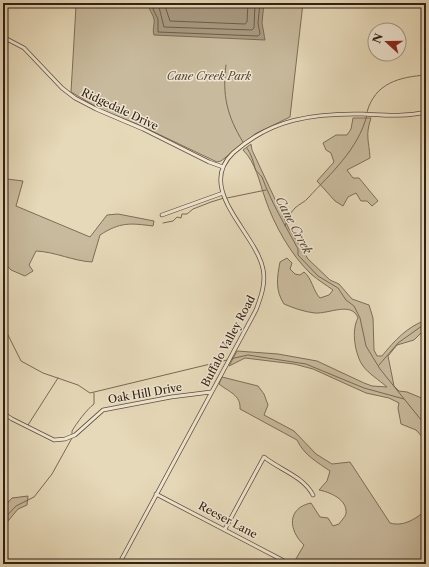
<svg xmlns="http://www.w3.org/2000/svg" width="429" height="567" viewBox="0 0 429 567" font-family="'Libre Caslon Text',serif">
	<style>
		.green { fill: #c8ba9d; stroke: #7e6d58 }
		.water { fill: #a99a81; stroke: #7a6955 }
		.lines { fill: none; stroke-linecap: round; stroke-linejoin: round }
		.shore { stroke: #6e5d4a; stroke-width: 1 }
		.stream { stroke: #7a6955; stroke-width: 1 }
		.street-casing { stroke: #604e3c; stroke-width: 4.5 }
		.street { stroke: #efe6d2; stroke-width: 3 }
		.labels { text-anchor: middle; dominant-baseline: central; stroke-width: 3; stroke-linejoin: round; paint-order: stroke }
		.park-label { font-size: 11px; font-style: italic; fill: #584636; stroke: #efe6d2 }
		.street-label { font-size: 11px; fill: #332013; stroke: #efe6d2 }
		.water-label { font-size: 12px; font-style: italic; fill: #5c4b3a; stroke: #efe6d2 }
	</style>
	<rect width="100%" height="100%" fill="#e6d9b9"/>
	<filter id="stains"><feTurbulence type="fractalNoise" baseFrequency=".005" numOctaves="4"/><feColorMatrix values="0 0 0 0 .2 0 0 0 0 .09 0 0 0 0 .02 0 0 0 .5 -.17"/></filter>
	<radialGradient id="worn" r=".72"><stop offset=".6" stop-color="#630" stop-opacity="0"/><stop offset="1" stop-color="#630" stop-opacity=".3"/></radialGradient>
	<path class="green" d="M 71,3 L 303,3 L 290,117 L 255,134 L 221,161 L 217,162 L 137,124 L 102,110 L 71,92 L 76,6 Z
		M 353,118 L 371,118 C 365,136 369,140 370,158 L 347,170 L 353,178 L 359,178 L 378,201 L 372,206 L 367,201 L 361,201 L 356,193 L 348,197 L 343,206 L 335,201 L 317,181 L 334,162 L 331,153 L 326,150 L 323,143 L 336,135 L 347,135 L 351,129 Z
		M 251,144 L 252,150 L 289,229 L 308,259 L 330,280 L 339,284 L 352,299 L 369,305 L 373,318 L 374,350 L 377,356 L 382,356 C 395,340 407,327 426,320 L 426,328 L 414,340 L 397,345 L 388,356 L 394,386 L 399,391 L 407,392 L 424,399 L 426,404 L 426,441 L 416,430 L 401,424 L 398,408 L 399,403 L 389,398 L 366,393 L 313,369 L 294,364 L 245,358 L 229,366 L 237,351 L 278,354 L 317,361 L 364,383 L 372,386 L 387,387 C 379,380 369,374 363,366 C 355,355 351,330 358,318 C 352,301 329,314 315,313 C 305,312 293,308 284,304 C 275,290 277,278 280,262 L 287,258 L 292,263 L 290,269 L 295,274 L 300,275 L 304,272 C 312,278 313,291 320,298 L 329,295 L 333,290 C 326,285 318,280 311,274 C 291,255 274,225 265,198 C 259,181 256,163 243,150 Z
		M 3,177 L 7,179 L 23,181 L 16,206 L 90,237 L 107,215 L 118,214 L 154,221 L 153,226 C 130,223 120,222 100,235 L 92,262 C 73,261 56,252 36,251 L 29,265 L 33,271 L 25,276 L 11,270 L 3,261 Z
		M 222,377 L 258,386 L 264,394 L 268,405 L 264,415 L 294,431 L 316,454 L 332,464 L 350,462 L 390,523 C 403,527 416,519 426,510 L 426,559 L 421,564 L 293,564 L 304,545 C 288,530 287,508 311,503 L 320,517 L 328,518 L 333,526 L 339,524 C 341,521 345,517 346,514 C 348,499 329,492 319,490 L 327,481 L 330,471 C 317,462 304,455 297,440 L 240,409 C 241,395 229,392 219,384 Z
		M 28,496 L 27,505 L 18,509 L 3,527 L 3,508 L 12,498 Z"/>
	<path class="water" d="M 150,3 L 264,3 L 262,23 L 265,40 L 154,35 C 152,29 155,24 154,19 C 152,11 148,12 150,3 Z"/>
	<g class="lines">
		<path class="shore" d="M 153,3 L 153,9 L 158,19 L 158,32 L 258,36 L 260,34 L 258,23 L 260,3
			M 158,3 L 164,27 L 252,30 L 254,28 L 255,3
			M 164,3 L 170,21 L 245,24 L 247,22 L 248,3"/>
		<path class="stream" d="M 226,65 C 222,95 227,116 243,142
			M 367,112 C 375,83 399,77 426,75
			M 247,148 C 251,154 253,160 255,168 C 256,172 260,174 262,177 C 271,202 285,225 298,249 L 298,255 L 318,276 L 338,288 L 346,300 L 354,306 L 360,318 L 366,346 L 380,369 L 426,426
			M 227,198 L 266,190
			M 163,223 L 173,221 L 177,217 L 181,218 L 182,214 L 187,214 L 193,209 L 211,202 L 224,198
			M 285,226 C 287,220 290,213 295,208 C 299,204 305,202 308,198 C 331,173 358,150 367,115
			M 3,325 L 21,361 L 43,373 L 78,385 L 90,393 L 227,360
			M 230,359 L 248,355 L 306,364 L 364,388 L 404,399
			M 379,365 L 398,343 L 426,323
			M 28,425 L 58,378
			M 72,435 L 72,431 C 76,424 87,409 94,404 L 94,393
			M 3,520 L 16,506 L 34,497 L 52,474 L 72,438"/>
		<defs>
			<path id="street" d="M 3,37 L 24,48 L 62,88 L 75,98 L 96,109 L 143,129 L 209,162 L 223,167
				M 162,215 L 223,193
				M 3,413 L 12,419 L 54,440 L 65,439 L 75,435 L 103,410 L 171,397 L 211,392
				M 156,494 L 290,564
				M 225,529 L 264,457 C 280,470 303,476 313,495
				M 119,564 L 256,310 C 261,297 266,283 263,269 C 256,233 195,189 233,153 C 271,119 313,113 363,114 C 384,115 405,117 426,112"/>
		</defs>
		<use href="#street" class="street-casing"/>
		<use href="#street" class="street"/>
	</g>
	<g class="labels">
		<g class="park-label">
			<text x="209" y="76">Cane Creek Park</text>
		</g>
		<g class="street-label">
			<text transform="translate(120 109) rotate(25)">Ridgedale Drive</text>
			<text transform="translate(228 341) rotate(-62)">Buffalo Valley Road</text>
			<text transform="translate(145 393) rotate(-10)">Oak Hill Drive</text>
			<text transform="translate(228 520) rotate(28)">Reeser Lane</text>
		</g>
		<g class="water-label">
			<text transform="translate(294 225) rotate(62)">Cane Crrek</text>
		</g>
	</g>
	<rect width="429" height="567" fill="none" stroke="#e6d9b9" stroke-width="16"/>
	<rect x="4" y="4" width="421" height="559" fill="none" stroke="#332013" stroke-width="2"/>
	<rect x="8" y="8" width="413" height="551" fill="none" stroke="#332013"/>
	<g transform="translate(387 42) rotate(291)"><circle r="19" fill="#efe6d2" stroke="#a49786"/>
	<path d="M0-3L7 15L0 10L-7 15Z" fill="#8f2418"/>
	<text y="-6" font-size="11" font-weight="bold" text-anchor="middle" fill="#332013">N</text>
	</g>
	<rect width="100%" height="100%" filter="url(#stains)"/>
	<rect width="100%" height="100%" fill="url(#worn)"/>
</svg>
